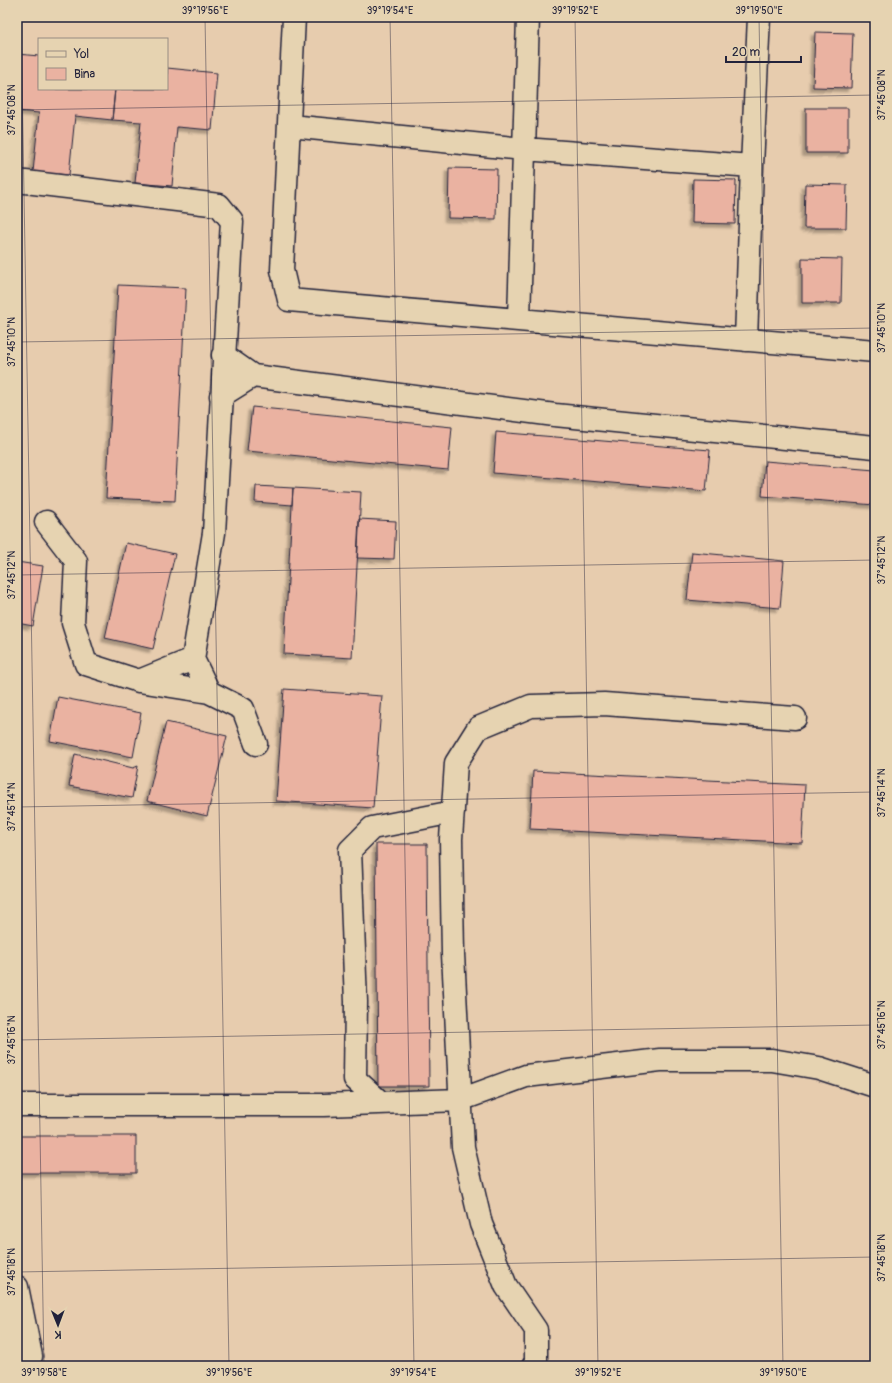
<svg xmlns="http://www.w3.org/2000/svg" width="892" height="1383" viewBox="0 0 892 1383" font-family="Pangolin,sans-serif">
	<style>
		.building { fill: #eab2a1; stroke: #22223b; filter: url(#shadow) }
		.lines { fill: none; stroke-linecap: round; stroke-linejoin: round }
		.street-casing { stroke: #22223b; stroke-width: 25 }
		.street { stroke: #e6d3b1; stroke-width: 22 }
		.ticks { fill: none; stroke: #22223b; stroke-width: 1; stroke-opacity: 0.45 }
		.neatline { fill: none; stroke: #22223b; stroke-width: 1.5 }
		.ticks-label { font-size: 10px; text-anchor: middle; fill: #22223b }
	</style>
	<defs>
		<filter id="shadow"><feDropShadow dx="-3.5" dy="3.5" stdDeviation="1" flood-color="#0004"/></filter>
	</defs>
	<rect width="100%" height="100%" fill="#e7ccae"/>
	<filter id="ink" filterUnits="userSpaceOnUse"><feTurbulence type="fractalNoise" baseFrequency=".025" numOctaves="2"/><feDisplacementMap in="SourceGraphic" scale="8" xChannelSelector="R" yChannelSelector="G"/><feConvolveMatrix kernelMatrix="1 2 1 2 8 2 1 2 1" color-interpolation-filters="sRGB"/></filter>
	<g filter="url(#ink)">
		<path class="building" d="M 815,32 L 853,33 L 851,88 L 813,87 Z
			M 17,54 L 39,56 L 39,89 L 115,89 L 112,120 L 75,116 L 69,175 L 33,172 L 39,113 L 17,111 Z
			M 167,68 L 217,73 L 212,130 L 177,127 L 172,186 L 135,183 L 141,122 L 112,120 L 115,89 L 167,89 Z
			M 806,108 L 848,108 L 848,153 L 806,153 Z
			M 449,168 L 497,169 L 496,219 L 448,218 Z
			M 693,179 L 736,180 L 735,224 L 692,223 Z
			M 805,184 L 847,185 L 846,228 L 804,228 Z
			M 802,258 L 842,259 L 841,303 L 802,303 Z
			M 118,285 L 186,288 L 175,501 L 106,498 Z
			M 252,407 L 452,427 L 448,470 L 247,451 Z
			M 496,432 L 710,450 L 706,491 L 493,473 Z
			M 765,461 L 875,470 L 875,505 L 762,496 Z
			M 256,486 L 293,488 L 292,505 L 255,502 Z
			M 293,488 L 361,492 L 352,658 L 284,654 Z
			M 359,519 L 396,521 L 394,559 L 357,558 Z
			M 126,543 L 175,554 L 153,649 L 105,638 Z
			M 692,552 L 784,561 L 780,608 L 687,600 Z
			M 17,562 L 43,566 L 33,626 L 17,623 Z
			M 284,689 L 382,696 L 373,808 L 276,801 Z
			M 58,697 L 141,713 L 133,757 L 50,741 Z
			M 166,722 L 227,736 L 207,816 L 147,801 Z
			M 75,754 L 133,768 L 138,766 L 132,798 L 69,786 Z
			M 533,771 L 805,785 L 802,843 L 530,829 Z
			M 376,844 L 427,844 L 429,1086 L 378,1086 Z
			M 17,1136 L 136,1136 L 136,1173 L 17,1173 Z"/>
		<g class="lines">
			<defs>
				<path id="street" d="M 294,17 L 282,270 L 289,300 L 875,351
					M 290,126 L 524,149 L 752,166 L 746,340
					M 752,166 L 759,17
					M 17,181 L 219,205 L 232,221 L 214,533 L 193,659 L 209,692 L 243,709 L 256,744
					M 519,319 L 528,17
					M 253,376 L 555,415 L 875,447
					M 221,396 L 253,376 L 223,355
					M 46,522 L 76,561 L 73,623 L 86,664 L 139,681
					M 193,659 L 139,681 L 209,692
					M 380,1102 L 355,1079 L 356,1002 L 350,850 L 372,828 L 453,812
					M 17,1105 L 324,1105 L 460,1100 L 526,1076 L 660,1060 L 772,1060 L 819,1068 L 875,1086
					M 17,1287 L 31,1356 L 19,1366
					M 533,1366 L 536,1362 L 536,1330 L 506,1286 L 481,1224 L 463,1147 L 453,954 L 451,839 L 456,763 L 478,728 L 531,706 L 604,704 L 795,718"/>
			</defs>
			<use href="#street" class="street-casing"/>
			<use href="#street" class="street"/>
		</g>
	</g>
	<path class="ticks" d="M 21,17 L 44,1366M 205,17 L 229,1366M 390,17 L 414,1366M 575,17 L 598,1366M 759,17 L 783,1366M 17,110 L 875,95M 17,342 L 875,328M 17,575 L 875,560M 17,807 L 875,792M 17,1040 L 875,1025M 17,1272 L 875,1257"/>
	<rect width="892" height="1383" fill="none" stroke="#e6d3b1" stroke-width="44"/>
	<rect x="38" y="38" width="130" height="52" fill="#e6d3b1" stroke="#988c82"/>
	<rect x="46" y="51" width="20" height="6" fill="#e6d3b1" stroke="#988c82"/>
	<text x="74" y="58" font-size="12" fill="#22223b">Yol</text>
	<rect x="46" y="68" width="20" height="12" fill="#eab2a1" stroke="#988c82"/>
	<text x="74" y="78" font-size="12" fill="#22223b">Bina</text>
	<g transform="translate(58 1325) rotate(179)" stroke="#e6d3b1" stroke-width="3" paint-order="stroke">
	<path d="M0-3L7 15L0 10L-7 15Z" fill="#22223b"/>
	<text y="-6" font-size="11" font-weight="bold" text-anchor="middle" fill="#22223b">K</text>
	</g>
	<path d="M726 56v6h75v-6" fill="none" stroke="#22223b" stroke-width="2"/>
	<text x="732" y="56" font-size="12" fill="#22223b" stroke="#e6d3b1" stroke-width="3" paint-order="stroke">20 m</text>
	<rect x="22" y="22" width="848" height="1339" class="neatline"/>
	<g class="ticks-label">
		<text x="205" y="14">39°19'56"E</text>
		<text x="390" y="14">39°19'54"E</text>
		<text x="575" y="14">39°19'52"E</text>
		<text x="759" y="14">39°19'50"E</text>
		<text transform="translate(881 95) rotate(-90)" y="4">37°45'08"N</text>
		<text transform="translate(11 110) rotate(-90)" y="4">37°45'08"N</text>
		<text transform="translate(881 328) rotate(-90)" y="4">37°45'10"N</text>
		<text transform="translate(11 342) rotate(-90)" y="4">37°45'10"N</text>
		<text transform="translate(881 560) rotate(-90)" y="4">37°45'12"N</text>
		<text transform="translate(11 575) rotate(-90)" y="4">37°45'12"N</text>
		<text transform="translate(881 793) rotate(-90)" y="4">37°45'14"N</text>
		<text transform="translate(11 807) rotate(-90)" y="4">37°45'14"N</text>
		<text transform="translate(881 1025) rotate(-90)" y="4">37°45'16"N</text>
		<text transform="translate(11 1040) rotate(-90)" y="4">37°45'16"N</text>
		<text transform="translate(881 1258) rotate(-90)" y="4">37°45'18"N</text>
		<text transform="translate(11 1272) rotate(-90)" y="4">37°45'18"N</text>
		<text x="44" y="1376">39°19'58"E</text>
		<text x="229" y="1376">39°19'56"E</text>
		<text x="413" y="1376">39°19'54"E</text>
		<text x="598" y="1376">39°19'52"E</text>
		<text x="783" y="1376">39°19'50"E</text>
	</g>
</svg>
